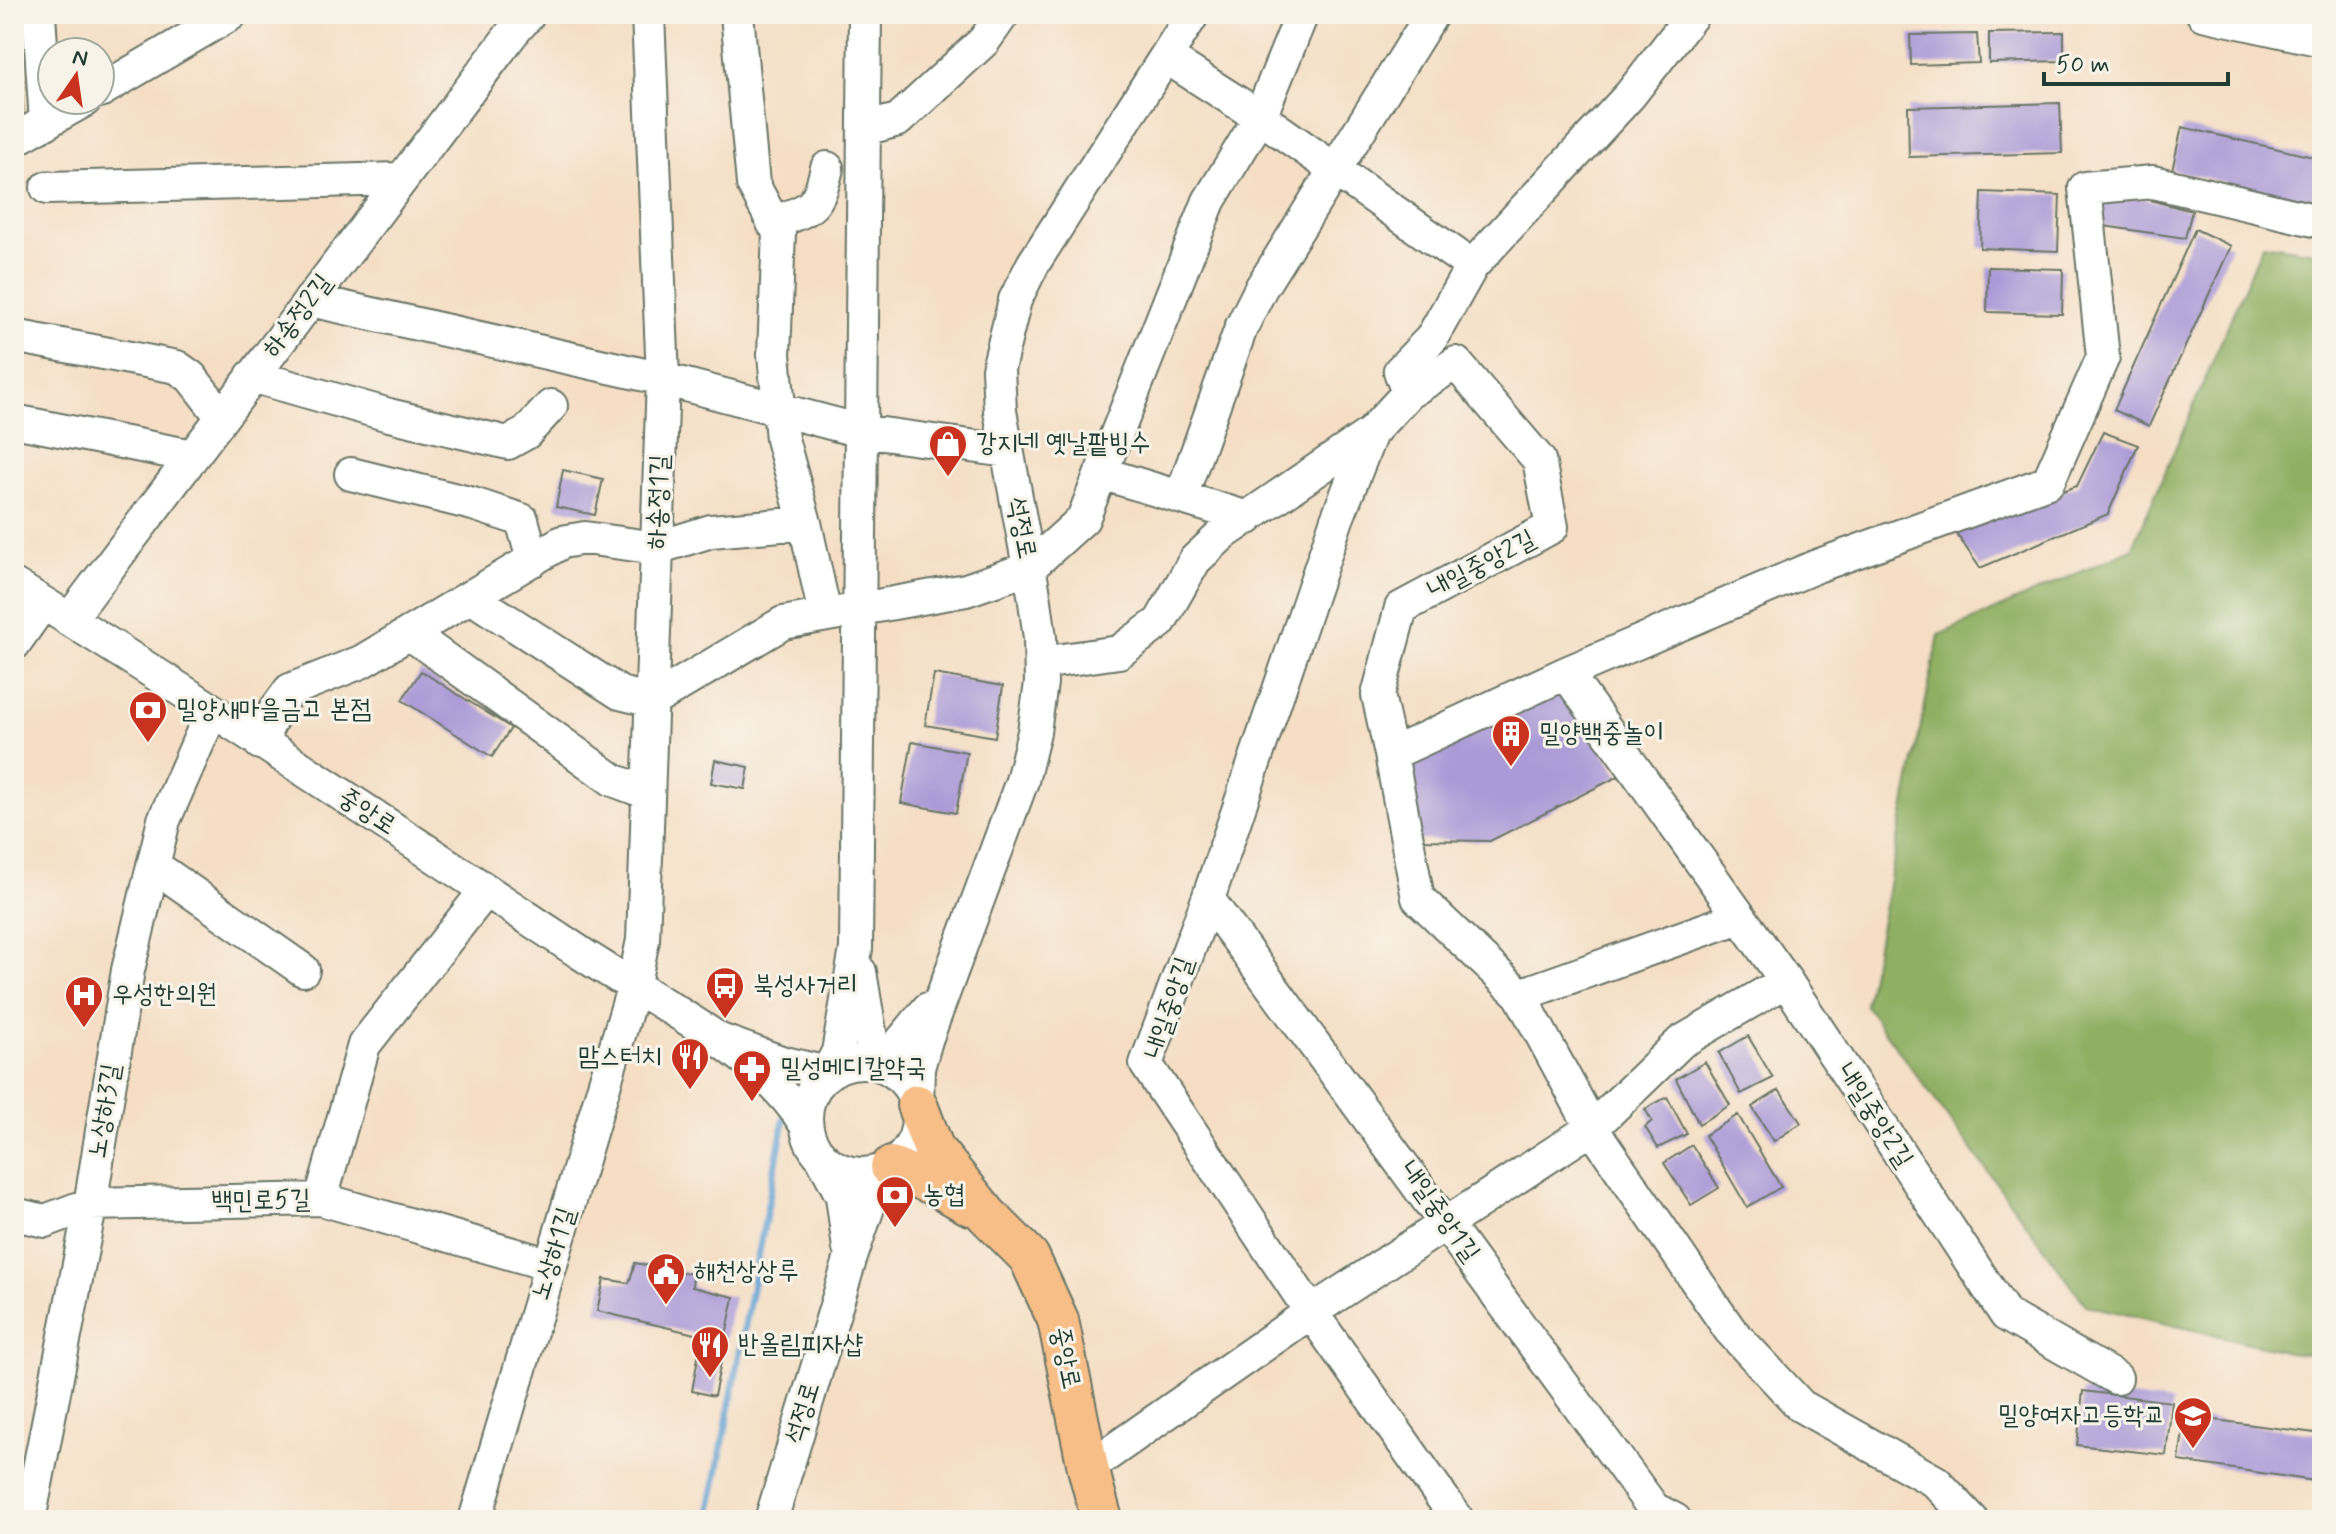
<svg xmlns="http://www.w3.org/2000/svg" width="2336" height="1534" viewBox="0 0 2336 1534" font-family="Mynerve,'Poor Story',sans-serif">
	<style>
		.green { fill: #b4cb6f; stroke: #6a8452; stroke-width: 2 }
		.forest { fill: #8faf62; stroke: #57764b; stroke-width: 2 }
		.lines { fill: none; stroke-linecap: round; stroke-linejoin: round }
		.stream { stroke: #61a0d3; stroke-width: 7 }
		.building { fill: #aa9ad7 }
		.minor-casing { stroke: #6a7566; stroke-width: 36 }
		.major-casing { stroke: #6a7566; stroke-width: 44 }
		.minor { stroke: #fff; stroke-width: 32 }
		.major { stroke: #f7be87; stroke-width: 40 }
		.labels { text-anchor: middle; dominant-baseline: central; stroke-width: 6; stroke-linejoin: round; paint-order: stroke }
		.street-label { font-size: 26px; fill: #1f3d34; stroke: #f7f3e8 }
		.poi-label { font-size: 26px; fill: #1f3d34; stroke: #f7f3e8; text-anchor: start }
	</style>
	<rect width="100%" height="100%" fill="#f7f3e8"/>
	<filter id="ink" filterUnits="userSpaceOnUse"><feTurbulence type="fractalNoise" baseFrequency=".0125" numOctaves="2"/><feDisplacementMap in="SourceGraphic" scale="16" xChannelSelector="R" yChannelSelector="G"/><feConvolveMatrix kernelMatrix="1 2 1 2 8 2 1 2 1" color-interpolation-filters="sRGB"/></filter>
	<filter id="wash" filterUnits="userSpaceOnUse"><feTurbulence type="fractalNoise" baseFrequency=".006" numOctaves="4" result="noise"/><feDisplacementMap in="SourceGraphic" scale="32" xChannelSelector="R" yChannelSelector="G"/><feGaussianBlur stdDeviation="1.8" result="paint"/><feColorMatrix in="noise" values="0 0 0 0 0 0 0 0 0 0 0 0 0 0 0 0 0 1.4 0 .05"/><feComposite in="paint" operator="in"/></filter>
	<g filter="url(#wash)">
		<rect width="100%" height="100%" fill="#f5dec4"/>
		<path class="green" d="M 14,14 L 26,14 L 24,119 L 14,125 Z"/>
		<path class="forest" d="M 2263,244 L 2322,253 L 2322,1356 L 2288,1352 L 2086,1305 L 1865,1005 L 1939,635 L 2132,549 Z"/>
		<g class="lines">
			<path class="stream" d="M 708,1520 L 785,1115"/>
		</g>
		<g id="blocks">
			<path class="building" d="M 2064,32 L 2064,61 L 1989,63 L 1989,33 Z
				M 1977,34 L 1979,63 L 1911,65 L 1910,35 Z
				M 2060,103 L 2062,153 L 1909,157 L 1908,107 Z
				M 2182,127 L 2322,159 L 2322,205 L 2172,170 Z
				M 2115,191 L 2192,211 L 2185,238 L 2104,226 L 2094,201 Z
				M 1982,192 L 2060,195 L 2058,251 L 1980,248 Z
				M 2195,229 L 2231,246 L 2149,426 L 2114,410 Z
				M 1988,267 L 2063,269 L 2062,314 L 1987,312 Z
				M 2103,432 L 2138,445 L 2108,514 L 1980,568 L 1954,530 L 2077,486 Z
				M 563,470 L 603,479 L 595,515 L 556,507 Z
				M 421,671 L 511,728 L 492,757 L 402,700 Z
				M 934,674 L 1003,686 L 995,737 L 925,725 Z
				M 1562,688 L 1619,776 L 1490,841 L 1416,840 L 1408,760 Z
				M 912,742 L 967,752 L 956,813 L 901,803 Z
				M 715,760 L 749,767 L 745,789 L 711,783 Z
				M 1748,1036 L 1773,1078 L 1741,1094 L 1719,1053 Z
				M 1705,1062 L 1730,1105 L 1699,1124 L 1676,1079 Z
				M 1779,1090 L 1801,1123 L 1774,1141 L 1752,1107 Z
				M 1667,1097 L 1687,1134 L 1658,1148 L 1645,1127 L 1652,1121 L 1645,1109 Z
				M 1738,1115 L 1781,1187 L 1747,1207 L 1705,1135 Z
				M 1692,1145 L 1719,1188 L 1691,1205 L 1664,1163 Z
				M 635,1263 L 693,1274 L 692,1287 L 734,1297 L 725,1341 L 597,1311 L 604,1279 L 629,1283 Z
				M 699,1352 L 722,1357 L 714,1396 L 692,1391 Z
				M 2083,1391 L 2172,1402 L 2166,1455 L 2077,1445 Z
				M 2185,1416 L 2322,1434 L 2322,1482 L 2179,1461 Z"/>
		</g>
	</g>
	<g filter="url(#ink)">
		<use href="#blocks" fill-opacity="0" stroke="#6a7566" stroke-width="2"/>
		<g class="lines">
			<defs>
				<path id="minor" d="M 39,14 L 46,123
					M 737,14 L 753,184 L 779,233 L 774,354 L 782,439 L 805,523
					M 2203,14 L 2322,40
					M 1166,57 L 1260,117 L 1472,266 L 1431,339 L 1400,371 L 1408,393
					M 100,91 L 231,14
					M 864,129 L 898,120 L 984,41 L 1003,14
					M 14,140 L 85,100
					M 47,188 L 401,179
					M 773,223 C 812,208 817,210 827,168
					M 1472,266 L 1630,95 L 1693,14
					M 310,300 L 663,379 L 861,431 L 1007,451
					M 14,336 L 177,367 L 191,377 L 222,417
					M 252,376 L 389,415 L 508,443 L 526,433 L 551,406
					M 14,421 L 192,456
					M 1371,433 L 1337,519 L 1208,899 L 1146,1064 L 1311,1312 L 1458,1520
					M 1101,473 L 1248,518
					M 351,474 L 473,504 L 522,520 L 533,560
					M 1181,497 L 1241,328 L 1261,288 L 1432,14
					M 14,585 C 206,703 394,829 582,954 C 655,1002 760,1050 806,1125
					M 471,597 L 620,693 L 652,701 L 783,623 L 966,590 L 1029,568 L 1083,519 L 1209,201 L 1260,117 L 1302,14
					M 69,620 L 513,32 L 529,14
					M 409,633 L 613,780 L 648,793
					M 14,644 L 43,603
					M 1041,663 L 1119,652 L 1160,622 L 1195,560 L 1223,534 L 1371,433 L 1408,393 L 1456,363 L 1539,460 L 1552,527 L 1401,608 L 1378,695 L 1391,754 L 1566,673 L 1786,981 L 2006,1315 L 2116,1378
					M 1566,673 L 1817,566 L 2048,482 L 2103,357 L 2085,188 L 2153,182 L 2322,222
					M 260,743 L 276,709 L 290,690 L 361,662 L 562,542 L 585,538 L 657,548 L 711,531 L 805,523 L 825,615
					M 1391,754 L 1418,898 L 1520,995 L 1740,917
					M 153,865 L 303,970
					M 1208,899 L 1654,1509 L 1675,1520
					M 860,972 L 872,1044 L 882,1065 L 928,1009
					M 1520,995 L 1592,1128 L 1730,1330 L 1801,1406 L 1936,1482 L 1972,1520
					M 720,1040 L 781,1062 L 827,1073 L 838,1052 L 856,949 L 865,14
					M806 1118a56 56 0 1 1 112 0a56 56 0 1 1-112 0Z
					M 917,1105 L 918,1068 L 926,1040 L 1022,781 L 1034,732 L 1041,683 L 1040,638 L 1034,594 L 1000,411 L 998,369 L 1015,300 L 1033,264 L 1193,14
					M 823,1159 L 842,1196 L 849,1248
					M 321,1199 L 364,1045 L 486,890
					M 14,1214 L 45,1221 L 90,1204 L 321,1199 L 551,1265
					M 1088,1468 L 1311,1312 L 1592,1128 L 1681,1042 L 1786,981
					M 29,1520 L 88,1218 L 128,970 L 164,820 L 212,711
					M 475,1520 L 633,988 L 643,940 L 663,379 L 648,14
					M 771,1520 L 850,1260 L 875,1187 L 891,1167"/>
				<path id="major" d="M 917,1105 L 934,1150 L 987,1215 L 1029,1257 L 1058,1320 L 1088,1468 L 1102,1520
					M 891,1167 L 937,1186 L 970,1205"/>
			</defs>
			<use href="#minor" class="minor-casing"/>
			<use href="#major" class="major-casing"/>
			<use href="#minor" class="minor"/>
			<use href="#major" class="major"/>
		</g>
	</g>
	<defs>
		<symbol id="shop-pin" viewBox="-11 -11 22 30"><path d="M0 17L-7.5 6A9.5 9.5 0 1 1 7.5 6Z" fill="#c8321e" stroke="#f7f3e8"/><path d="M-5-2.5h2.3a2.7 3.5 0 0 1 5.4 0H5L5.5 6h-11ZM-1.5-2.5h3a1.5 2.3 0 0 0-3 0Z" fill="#fff"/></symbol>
		<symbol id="bank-pin" viewBox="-11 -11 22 30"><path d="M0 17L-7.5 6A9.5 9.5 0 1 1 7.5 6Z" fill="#c8321e" stroke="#f7f3e8"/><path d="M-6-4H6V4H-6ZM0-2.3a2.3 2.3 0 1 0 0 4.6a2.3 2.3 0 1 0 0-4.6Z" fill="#fff"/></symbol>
		<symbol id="building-pin" viewBox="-11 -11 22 30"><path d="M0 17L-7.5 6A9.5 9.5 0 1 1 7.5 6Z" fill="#c8321e" stroke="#f7f3e8"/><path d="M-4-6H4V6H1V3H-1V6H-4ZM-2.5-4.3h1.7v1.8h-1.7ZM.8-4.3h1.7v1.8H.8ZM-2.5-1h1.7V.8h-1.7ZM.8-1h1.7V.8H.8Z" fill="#fff"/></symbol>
		<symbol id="bus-pin" viewBox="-11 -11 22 30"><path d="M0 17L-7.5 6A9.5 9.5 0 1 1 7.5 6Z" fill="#c8321e" stroke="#f7f3e8"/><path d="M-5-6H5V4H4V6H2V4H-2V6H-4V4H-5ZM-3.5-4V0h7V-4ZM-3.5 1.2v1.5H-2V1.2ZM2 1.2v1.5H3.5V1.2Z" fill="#fff"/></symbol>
		<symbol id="hospital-pin" viewBox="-11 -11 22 30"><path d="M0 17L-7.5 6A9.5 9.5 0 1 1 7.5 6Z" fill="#c8321e" stroke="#f7f3e8"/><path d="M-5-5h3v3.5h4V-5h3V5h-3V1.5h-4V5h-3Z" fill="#fff"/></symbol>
		<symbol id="restaurant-pin" viewBox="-11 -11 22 30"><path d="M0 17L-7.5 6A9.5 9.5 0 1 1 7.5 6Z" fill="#c8321e" stroke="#f7f3e8"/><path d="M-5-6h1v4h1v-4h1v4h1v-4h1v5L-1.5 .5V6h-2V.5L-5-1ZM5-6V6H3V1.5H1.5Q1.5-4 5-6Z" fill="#fff"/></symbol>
		<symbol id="pharmacy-pin" viewBox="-11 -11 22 30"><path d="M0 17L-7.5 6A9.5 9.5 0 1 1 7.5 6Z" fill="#c8321e" stroke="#f7f3e8"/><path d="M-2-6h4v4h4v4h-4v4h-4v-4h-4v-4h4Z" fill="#fff"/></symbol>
		<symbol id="civic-pin" viewBox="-11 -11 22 30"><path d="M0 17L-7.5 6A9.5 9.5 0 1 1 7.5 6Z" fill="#c8321e" stroke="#f7f3e8"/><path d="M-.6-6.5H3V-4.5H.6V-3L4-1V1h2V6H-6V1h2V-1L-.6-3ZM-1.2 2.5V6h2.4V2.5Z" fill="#fff"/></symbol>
		<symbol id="school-pin" viewBox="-11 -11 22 30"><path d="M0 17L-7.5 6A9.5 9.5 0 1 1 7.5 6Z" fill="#c8321e" stroke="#f7f3e8"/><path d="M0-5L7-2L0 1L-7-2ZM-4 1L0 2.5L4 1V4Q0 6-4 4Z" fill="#fff"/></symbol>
	</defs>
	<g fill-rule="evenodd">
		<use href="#shop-pin" x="926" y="422" width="44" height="60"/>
		<use href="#bank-pin" x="126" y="688" width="44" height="60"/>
		<use href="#building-pin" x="1489" y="712" width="44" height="60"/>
		<use href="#bus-pin" x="703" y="964" width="44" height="60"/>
		<use href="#hospital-pin" x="62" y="973" width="44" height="60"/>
		<use href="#restaurant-pin" x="668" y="1035" width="44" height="60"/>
		<use href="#pharmacy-pin" x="730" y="1047" width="44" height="60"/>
		<use href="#bank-pin" x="873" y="1173" width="44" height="60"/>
		<use href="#civic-pin" x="644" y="1250" width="44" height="60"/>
		<use href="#restaurant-pin" x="688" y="1323" width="44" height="60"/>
		<use href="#school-pin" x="2171" y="1394" width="44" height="60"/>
	</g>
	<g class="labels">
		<g class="street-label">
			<text transform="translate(298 316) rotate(-53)">하송정2길</text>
			<text transform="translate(659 502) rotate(-88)">하송정1길</text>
			<text transform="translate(1021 528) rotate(79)">석정로</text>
			<text transform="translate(1482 565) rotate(-28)">내일중앙2길</text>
			<text transform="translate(367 812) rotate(33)">중앙로</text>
			<text transform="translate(1170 1008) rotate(-72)">내일중앙길</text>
			<text transform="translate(105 1111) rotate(-81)">노상하3길</text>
			<text transform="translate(1874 1116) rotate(57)">내일중앙2길</text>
			<text transform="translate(261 1201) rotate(-1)">백민로5길</text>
			<text transform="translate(1439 1212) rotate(54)">내일중앙1길</text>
			<text transform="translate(554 1254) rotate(-73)">노상하1길</text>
			<text transform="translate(1065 1358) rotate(78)">중앙로</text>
			<text transform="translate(803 1413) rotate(-73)">석정로</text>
		</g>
		<g class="poi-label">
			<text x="976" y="444">강지네 옛날팥빙수</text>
			<text x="176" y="710">밀양새마을금고 본점</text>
			<text x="1539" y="734">밀양백중놀이</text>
			<text x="753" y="986">북성사거리</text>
			<text x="112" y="995">우성한의원</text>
			<text x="662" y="1057" text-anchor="end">맘스터치</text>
			<text x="780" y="1069">밀성메디칼약국</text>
			<text x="923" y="1195">농협</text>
			<text x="694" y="1272">해천상상루</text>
			<text x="738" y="1345">반올림피자샵</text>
			<text x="2165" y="1416" text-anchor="end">밀양여자고등학교</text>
		</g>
	</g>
	<rect width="2336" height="1534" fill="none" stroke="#f7f3e8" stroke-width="48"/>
	<g transform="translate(76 76) rotate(13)"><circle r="38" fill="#f7f3e8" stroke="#a1aaa0" stroke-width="2"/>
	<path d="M0-6L14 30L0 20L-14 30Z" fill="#c8321e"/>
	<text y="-12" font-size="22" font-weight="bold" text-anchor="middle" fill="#1f3d34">N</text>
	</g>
	<path d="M2044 72v12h184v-12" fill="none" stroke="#1f3d34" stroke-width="4"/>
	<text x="2056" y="72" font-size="24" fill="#1f3d34" stroke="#f7f3e8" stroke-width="6" paint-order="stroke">50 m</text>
</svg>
